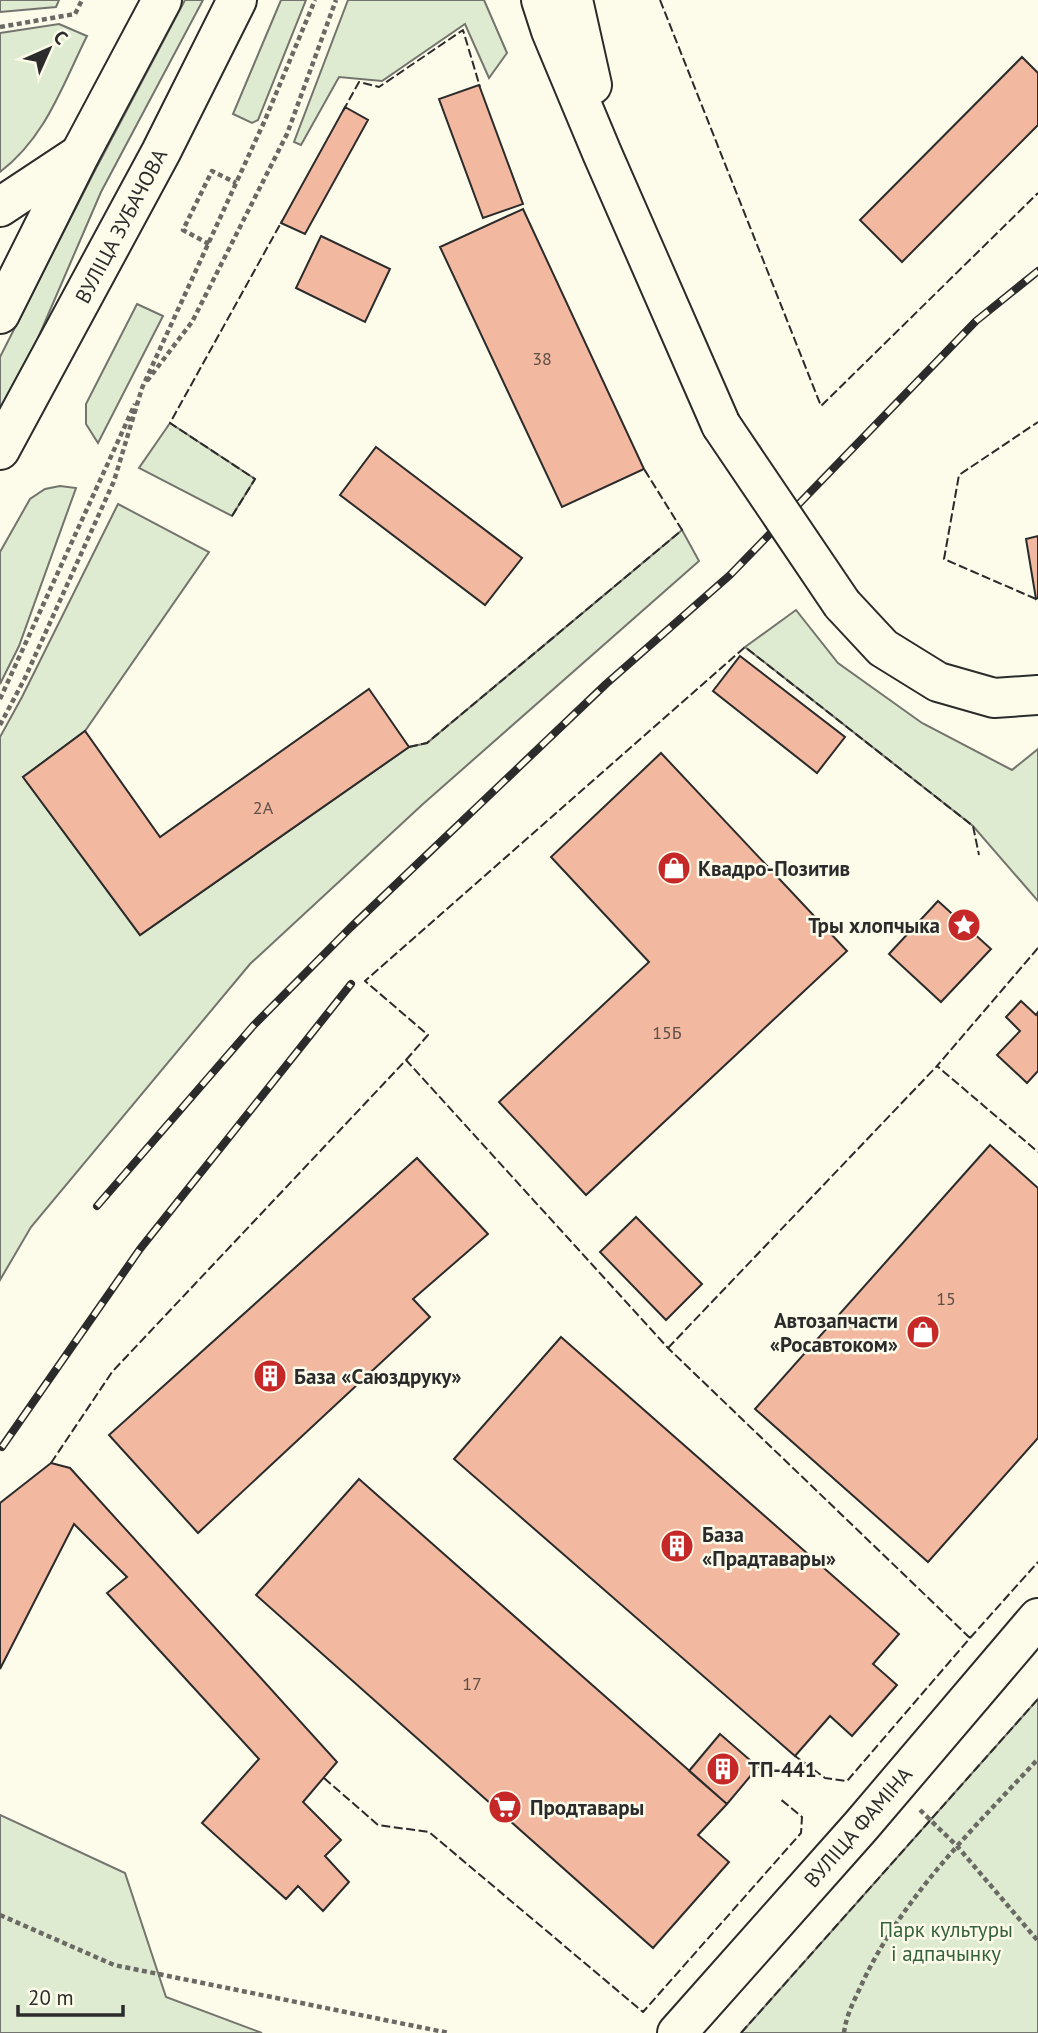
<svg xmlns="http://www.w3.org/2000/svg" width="1038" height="2033" viewBox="0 0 1038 2033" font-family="'PT Sans',sans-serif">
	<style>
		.green { fill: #deebd1; stroke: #74746e; stroke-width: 2 }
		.building { fill: #f2b8a0; stroke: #2b2b2b; stroke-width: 2 }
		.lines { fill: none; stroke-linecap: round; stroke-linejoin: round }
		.minor-casing { stroke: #2b2b2b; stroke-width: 42 }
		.major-casing { stroke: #2b2b2b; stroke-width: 42 }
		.highway-casing { stroke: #2b2b2b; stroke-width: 42 }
		.path { stroke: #6a6964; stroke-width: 4.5; stroke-dasharray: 5 3.5; stroke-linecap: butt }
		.minor { stroke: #fdfbea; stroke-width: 38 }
		.major { stroke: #fdfbea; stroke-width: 38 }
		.highway { stroke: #fdfbea; stroke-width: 38 }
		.rail-casing { stroke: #2b2b2b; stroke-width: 8 }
		.rail { stroke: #fdfbea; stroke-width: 5; stroke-dasharray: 16; stroke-linecap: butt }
		.major-bridge-casing { stroke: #2b2b2b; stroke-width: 42; stroke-linecap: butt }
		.major-bridge { stroke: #fdfbea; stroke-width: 38 }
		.fence { stroke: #2b2b2b; stroke-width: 2; stroke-dasharray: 9 3.5; stroke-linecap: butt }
		.labels { text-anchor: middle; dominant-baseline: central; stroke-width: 5; stroke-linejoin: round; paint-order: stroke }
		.number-label { font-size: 18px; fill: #5d4e48 }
		.street-label { font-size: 21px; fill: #2b2b2b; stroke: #fdfbea }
		.poi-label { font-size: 21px; font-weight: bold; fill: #2b2b2b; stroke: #fdfbea; text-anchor: start }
		.park-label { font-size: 21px; fill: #34623c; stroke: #fdfbea }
	</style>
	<rect width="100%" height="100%" fill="#fdfbea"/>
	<path class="green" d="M 0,0 L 59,0 L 56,7 L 0,12 Z
		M 185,0 L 203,0 L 101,192 L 32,352 L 0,415 L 0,357 L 92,176 Z
		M 281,0 L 306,0 L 258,120 L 252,123 L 233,114 Z
		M 348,0 L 484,0 L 507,53 L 489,78 L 465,24 L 382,81 L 339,77 L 301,145 L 294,142 Z
		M 59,24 L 87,36 C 62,86 46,137 0,172 L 0,33 Z
		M 137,304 L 163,316 L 98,443 L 86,424 L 86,404 Z
		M 170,423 L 255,479 L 232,516 L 139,468 Z
		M 60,486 L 76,488 L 19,646 L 0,684 L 0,552 L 30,499 L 45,489 Z
		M 118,504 L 209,552 L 85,731 L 23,777 L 140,935 L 409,747 L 427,743 L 682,530 L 699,561 L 423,804 L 250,964 L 31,1227 L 0,1280 L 0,737 L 22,697 Z
		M 796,610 L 838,663 L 922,723 L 1012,770 L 1038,749 L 1038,901 L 973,826 L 745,647 Z
		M 1038,1699 L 1038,2033 L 741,2033 Z
		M 0,1815 L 125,1873 L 166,1997 L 262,2033 L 0,2033 Z"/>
	<path class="building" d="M 1022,57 L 1038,73 L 1038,125 L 902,262 L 860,220 Z
		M 479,85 L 523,204 L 483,218 L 439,99 Z
		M 345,107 L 368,120 L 305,234 L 281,223 Z
		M 523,209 L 644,469 L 562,507 L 440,247 Z
		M 321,236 L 390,269 L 365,322 L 296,288 Z
		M 376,447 L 522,558 L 485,605 L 340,495 Z
		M 1038,536 L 1038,598 L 1036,599 L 1026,539 Z
		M 740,656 L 845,737 L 817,773 L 713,691 Z
		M 369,689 L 409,747 L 140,935 L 23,777 L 85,731 L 160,837 Z
		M 661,753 L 847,951 L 586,1195 L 499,1102 L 649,962 L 551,857 Z
		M 938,901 L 991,949 L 941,1002 L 889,954 Z
		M 1021,1001 L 1036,1015 L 1038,1012 L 1038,1071 L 1027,1083 L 997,1055 L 1020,1031 L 1006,1017 Z
		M 990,1145 L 1038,1188 L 1038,1438 L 928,1562 L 755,1409 Z
		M 417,1158 L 488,1234 L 413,1299 L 430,1317 L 198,1533 L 109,1435 Z
		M 636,1217 L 702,1284 L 666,1320 L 600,1252 Z
		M 561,1337 L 899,1634 L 873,1664 L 897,1685 L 852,1736 L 830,1716 L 795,1756 L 454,1459 Z
		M 51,1463 L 70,1468 L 337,1762 L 303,1802 L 341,1840 L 325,1856 L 349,1882 L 323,1911 L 298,1886 L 286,1899 L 202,1823 L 259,1759 L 107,1593 L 127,1577 L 74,1524 L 0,1669 L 0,1503 Z
		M 359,1479 L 727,1804 L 698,1835 L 729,1862 L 653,1948 L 256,1595 Z
		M 720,1734 L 758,1767 L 727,1804 L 689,1771 Z"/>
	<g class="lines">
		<defs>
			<path id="minor" d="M 0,207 L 80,154
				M 677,2033 L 861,1826 L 1038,1618"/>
			<path id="major" d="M 541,0 L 551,31 L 602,153 L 721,425
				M 573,0 L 592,85
				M 842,604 L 883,648 L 938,682 L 994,698 L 1038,695"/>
			<path id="highway" d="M 0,314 L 80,154 L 162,0
				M 0,450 L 161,152 L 237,0"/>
		</defs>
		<use href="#minor" class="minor-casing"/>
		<use href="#major" class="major-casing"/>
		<use href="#highway" class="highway-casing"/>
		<path class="path" d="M 0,27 L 75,14 L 82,0
			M 209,244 L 183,230 L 212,171 L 236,183
			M 147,381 L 192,322 L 287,134 L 336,0
			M 0,699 L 135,404
			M 0,725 L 25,678 L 114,481 L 142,388 L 265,120 L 315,0
			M 920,1810 L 957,1846 L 1038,1941
			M 0,1915 L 114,1965 L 449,2033
			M 844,2033 C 846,2016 853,2003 860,1988 C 900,1899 973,1829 1038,1759"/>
		<use href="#minor" class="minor"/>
		<use href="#major" class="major"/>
		<use href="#highway" class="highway"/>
		<defs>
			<path id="rail" d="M 97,1206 L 253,1026 L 350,928 L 606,684 L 730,575 L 976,321 L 1038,271
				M 2,1447 L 140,1249 L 351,984"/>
		</defs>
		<use href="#rail" class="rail-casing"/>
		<use href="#rail" class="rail"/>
		<defs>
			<path id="major-bridge" d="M 721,425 L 842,604"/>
		</defs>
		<use href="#major-bridge" class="major-bridge-casing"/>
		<use href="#major-bridge" class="major-bridge"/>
		<path class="fence" d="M 660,0 L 821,406 L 1038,193
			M 343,111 L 359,82 L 379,87 L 463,30 L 480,87
			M 232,516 L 255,479 L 170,423 L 282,221
			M 1036,599 L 944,559 L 959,475 L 1038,422
			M 409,747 L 427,743 L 682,530 L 644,469
			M 1038,948 L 937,1066 L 1038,1152
			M 406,1060 L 428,1035 L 365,981 L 745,647 L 973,826 L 979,855
			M 668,1348 L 937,1066
			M 51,1463 L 112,1372 L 406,1060 L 668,1348 L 970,1638 L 847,1781 L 825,1778 L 795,1756
			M 970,1638 L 1038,1562
			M 324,1778 L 378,1825 L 429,1832 L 643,2012 L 801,1833 L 802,1817 L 779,1798
			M 741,2033 L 1038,1699"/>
	</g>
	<defs>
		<symbol id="shop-disc" viewBox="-11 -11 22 22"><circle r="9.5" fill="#c62828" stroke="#fdfbea"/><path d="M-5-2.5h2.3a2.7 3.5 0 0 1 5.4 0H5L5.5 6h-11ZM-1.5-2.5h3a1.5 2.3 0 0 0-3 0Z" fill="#fff"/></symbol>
		<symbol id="sight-disc" viewBox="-11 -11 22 22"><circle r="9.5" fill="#c62828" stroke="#fdfbea"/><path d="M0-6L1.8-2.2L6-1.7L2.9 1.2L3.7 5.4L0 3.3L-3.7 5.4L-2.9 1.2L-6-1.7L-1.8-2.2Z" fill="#fff"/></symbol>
		<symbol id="building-disc" viewBox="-11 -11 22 22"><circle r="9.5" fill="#c62828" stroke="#fdfbea"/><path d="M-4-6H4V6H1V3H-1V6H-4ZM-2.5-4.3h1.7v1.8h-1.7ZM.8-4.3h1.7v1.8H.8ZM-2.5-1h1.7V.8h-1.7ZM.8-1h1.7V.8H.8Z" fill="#fff"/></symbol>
		<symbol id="supermarket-disc" viewBox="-11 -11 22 22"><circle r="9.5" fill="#c62828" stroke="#fdfbea"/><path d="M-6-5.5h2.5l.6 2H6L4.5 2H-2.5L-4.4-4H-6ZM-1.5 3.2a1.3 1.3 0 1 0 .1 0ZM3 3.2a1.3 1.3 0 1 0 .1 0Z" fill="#fff"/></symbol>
	</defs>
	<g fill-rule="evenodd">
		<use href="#shop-disc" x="655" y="849" width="38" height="38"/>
		<use href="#sight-disc" x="945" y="906" width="38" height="38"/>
		<use href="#shop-disc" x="904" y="1313" width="38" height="38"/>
		<use href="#building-disc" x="251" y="1357" width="38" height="38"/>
		<use href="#building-disc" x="658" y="1527" width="38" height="38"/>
		<use href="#building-disc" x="704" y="1750" width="38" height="38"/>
		<use href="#supermarket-disc" x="486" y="1788" width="38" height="38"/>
	</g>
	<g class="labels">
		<g class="number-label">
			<text x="542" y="358">38</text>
			<text x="263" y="807">2А</text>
			<text x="667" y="1032">15Б</text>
			<text x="946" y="1298">15</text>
			<text x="472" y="1683">17</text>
		</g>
		<g class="street-label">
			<text transform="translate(121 226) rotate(-62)">ВУЛІЦА ЗУБАЧОВА</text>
			<text transform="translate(858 1827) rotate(-49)">ВУЛІЦА ФАМІНА</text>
		</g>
		<g class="poi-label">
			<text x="698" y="868">Квадро-Позитив</text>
			<text x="940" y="925" text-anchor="end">Тры хлопчыка</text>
			<text x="898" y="1320" text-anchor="end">Автозапчасти<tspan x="898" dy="24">«Росавтоком»</tspan></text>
			<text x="294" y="1376">База «Саюздруку»</text>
			<text x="702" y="1534">База<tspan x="702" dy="24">«Прадтавары»</tspan></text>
			<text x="748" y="1769">ТП-441</text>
			<text x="530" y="1807">Продтавары</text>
		</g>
		<g class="park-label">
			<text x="946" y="1929">Парк культуры<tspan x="946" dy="24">і адпачынку</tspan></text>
		</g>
	</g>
	<g transform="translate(49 49) rotate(45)" stroke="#fdfbea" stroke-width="5" paint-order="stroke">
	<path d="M0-5L12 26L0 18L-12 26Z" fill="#2b2b2b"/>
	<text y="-10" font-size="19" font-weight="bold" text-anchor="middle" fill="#2b2b2b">С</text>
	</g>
	<path d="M18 2005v10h105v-10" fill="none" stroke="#2b2b2b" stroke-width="3.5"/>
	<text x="28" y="2005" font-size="21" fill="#2b2b2b" stroke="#fdfbea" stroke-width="5" paint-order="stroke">20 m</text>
</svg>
